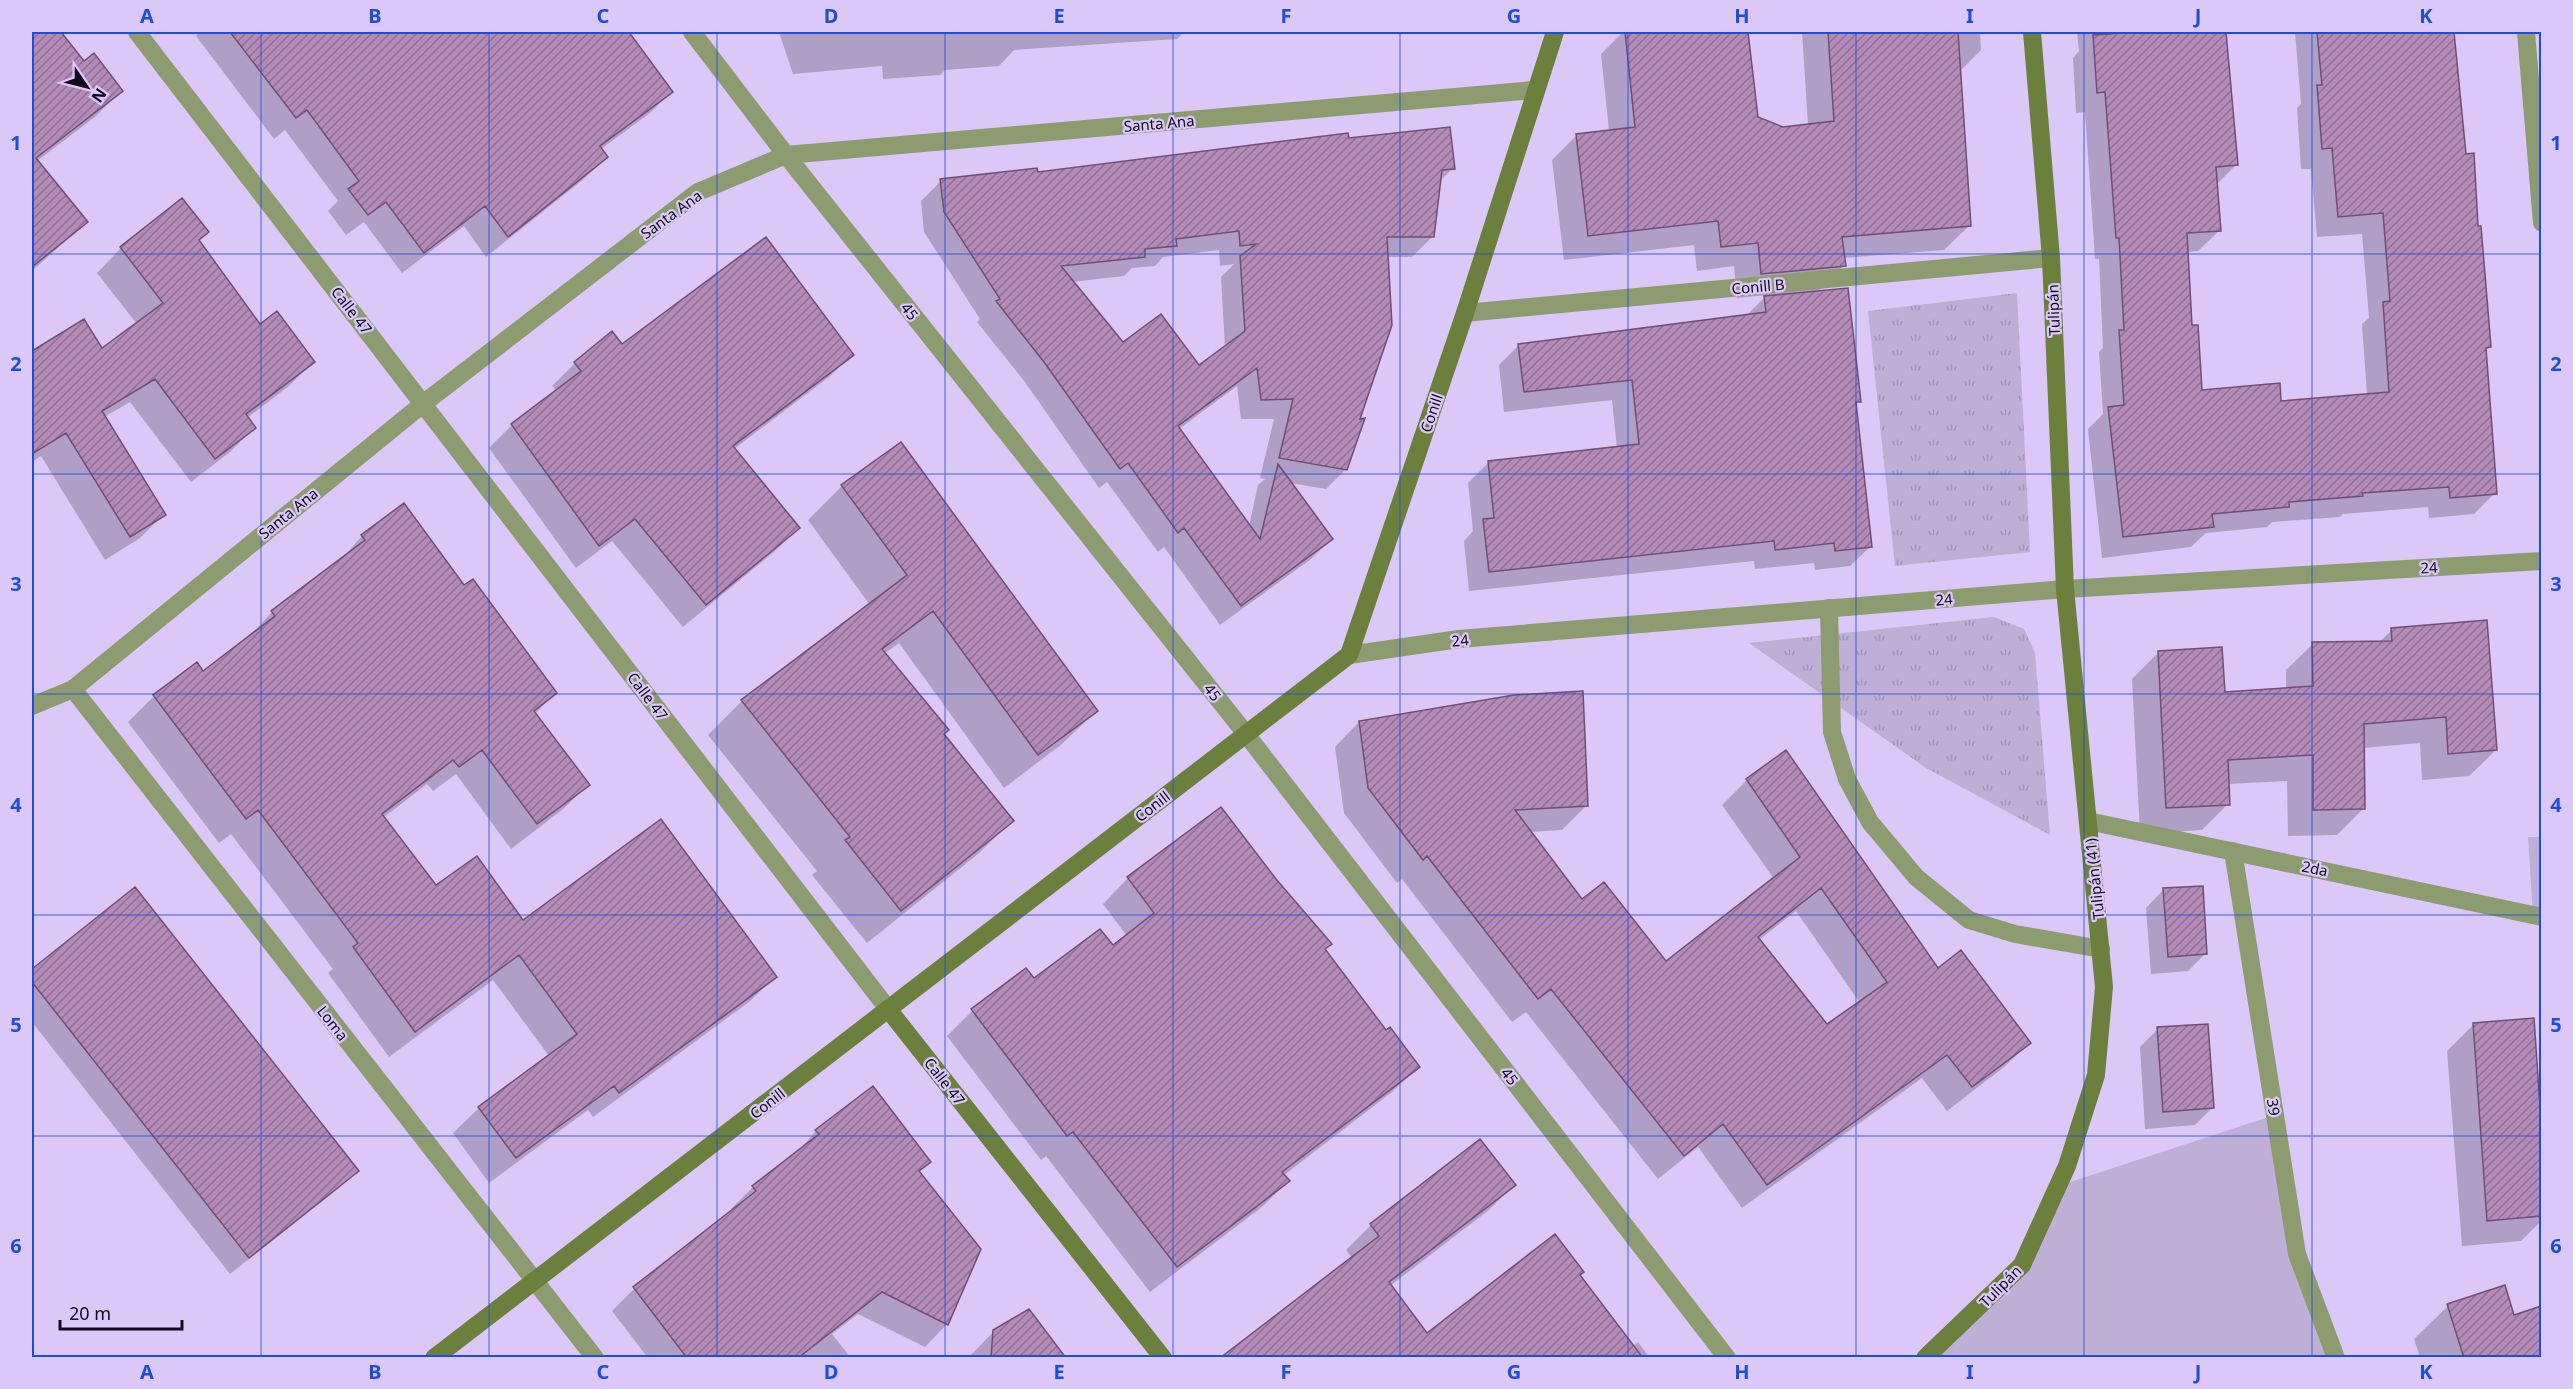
<svg xmlns="http://www.w3.org/2000/svg" width="2573" height="1389" viewBox="0 0 2573 1389" font-family="'Noto Sans',sans-serif">
	<style>
		.grass { fill: #bfafd7 }
		.park { fill: url(#park-tufts) }
		.shadow { fill: #0003; fill-rule: evenodd }
		.building { fill: url(#building-hatch); stroke: #704f74; stroke-width: 1.5; fill-rule: evenodd }
		.lines { fill: none; stroke-linecap: round; stroke-linejoin: round }
		.lane { stroke: #8d9b70; stroke-width: 18 }
		.street { stroke: #8d9b70; stroke-width: 18 }
		.secondary { stroke: #6c803d; stroke-width: 18 }
		.grid { fill: none; stroke: #1d4ed8; stroke-width: 1.5; stroke-opacity: 0.55 }
		.labels { text-anchor: middle; dominant-baseline: central; stroke-width: 4.5; stroke-linejoin: round; paint-order: stroke }
		.street-label { font-size: 15px; fill: #0f0818; stroke: #dbc7f8 }
		.neatline { fill: none; stroke: #1d4ed8; stroke-width: 2 }
		.grid-label { font-size: 20px; text-anchor: middle; font-weight: bold; fill: #1d4ed8 }
	</style>
	<defs>
		<pattern id="park-tufts" width="24" height="20" patternUnits="userSpaceOnUse" patternTransform="scale(1.5)"><rect width="24" height="20" fill="#bfafd7"/><path d="M3 7l-1-3M5 7V3M7 7l1-3M15 17l-1-3M17 17v-4M19 17l1-3" fill="none" stroke="#a395b8"/></pattern>
		<pattern id="building-hatch" width="6" height="6" patternUnits="userSpaceOnUse" patternTransform="scale(1.5)"><rect width="6" height="6" fill="#b48ab8"/><path d="M-1 1l2-2M0 6l6-6M5 7l2-2" fill="none" stroke="#916f95"/></pattern>
	</defs>
	<rect width="100%" height="100%" fill="#dbc7f8"/>
	<path class="grass" d="M 2528,837 L 2541,837 L 2541,917 L 2533,915 Z
		M 2275,1115 L 2297,1254 L 2336,1357 L 1925,1358 L 2022,1265 L 2058,1186 Z"/>
	<path class="park" d="M 2017,293 L 2030,552 L 1895,566 L 1868,311 Z
		M 1994,617 L 2024,629 L 2035,653 L 2050,835 L 1926,768 L 1749,643 Z"/>
	<path class="shadow" d="M 34,32 L 59,32 L 83,63 L 121,91 L 95,117 L 37,161 L 86,222 L 32,271 L 32,33 Z
		M 199,32 L 627,32 L 671,92 L 650,113 L 601,149 L 606,157 L 585,178 L 486,257 L 464,226 L 402,273 L 364,222 L 346,235 L 328,211 L 338,201 L 285,130 L 274,139 L 196,36 Z
		M 779,32 L 1184,32 L 1177,39 L 1014,50 L 999,66 L 945,70 L 940,75 L 883,79 L 882,66 L 793,74 Z
		M 1394,32 L 1423,32 L 1394,34 Z
		M 1623,32 L 1747,32 L 1756,118 L 1783,128 L 1808,125 L 1802,32 L 1980,32 L 1981,50 L 1959,72 L 1969,226 L 1944,250 L 1843,258 L 1844,265 L 1817,293 L 1859,401 L 1855,406 L 1871,546 L 1850,566 L 1815,570 L 1814,563 L 1755,569 L 1754,561 L 1469,591 L 1464,541 L 1473,531 L 1468,483 L 1489,462 L 1617,448 L 1612,400 L 1504,412 L 1499,365 L 1519,345 L 1746,316 L 1767,295 L 1737,298 L 1734,266 L 1697,271 L 1694,245 L 1564,260 L 1552,160 L 1577,135 L 1609,131 L 1601,54 Z
		M 2077,32 L 2224,32 L 2236,165 L 2216,185 L 2220,230 L 2198,251 L 2186,252 L 2191,327 L 2201,391 L 2280,403 L 2367,395 L 2362,324 L 2369,318 L 2362,234 L 2317,237 L 2311,169 L 2301,169 L 2297,108 L 2301,104 L 2295,32 L 2453,32 L 2465,155 L 2477,228 L 2489,347 L 2485,351 L 2495,493 L 2474,514 L 2429,518 L 2428,507 L 2343,514 L 2340,517 L 2272,522 L 2267,527 L 2206,533 L 2191,547 L 2102,558 L 2088,429 L 2103,414 L 2099,352 L 2103,348 L 2099,259 L 2095,259 L 2085,112 L 2076,113 L 2073,58 L 2079,51 Z
		M 1347,140 L 1453,168 L 1439,182 L 1432,237 L 1412,257 L 1387,257 L 1358,420 L 1346,469 L 1326,489 L 1290,483 L 1331,539 L 1311,559 L 1220,625 L 1164,547 L 1158,552 L 1107,482 L 1099,488 L 1025,382 L 977,322 L 980,319 L 924,232 L 921,201 L 941,181 L 1036,174 ZM 1219,250 L 1220,266 L 1234,264 L 1221,277 L 1225,348 L 1199,367 L 1122,344 L 1072,282 L 1124,276 L 1132,268 L 1155,266 L 1163,257 ZM 1237,386 L 1241,419 L 1274,419 L 1260,478 L 1265,479 L 1258,485 L 1249,526 L 1179,429 Z
		M 181,200 L 198,241 L 260,326 L 313,362 L 289,386 L 247,418 L 254,428 L 230,452 L 191,482 L 130,402 L 104,417 L 164,514 L 140,538 L 105,560 L 41,456 L 32,462 L 32,353 L 83,321 L 101,350 L 137,324 L 97,273 L 121,248 Z
		M 852,355 L 829,377 L 734,449 L 798,528 L 775,551 L 683,627 L 612,541 L 576,568 L 489,448 L 512,425 L 557,391 L 552,386 L 575,363 Z
		M 842,486 L 1096,711 L 1062,744 L 1004,788 L 899,643 L 884,654 L 1012,821 L 978,854 L 867,943 L 812,875 L 817,871 L 708,735 L 742,701 L 870,605 L 808,520 Z
		M 362,536 L 464,587 L 555,693 L 535,714 L 588,785 L 562,810 L 511,849 L 456,774 L 433,791 L 427,784 L 383,818 L 436,887 L 523,922 L 775,977 L 749,1002 L 593,1117 L 588,1110 L 489,1183 L 453,1133 L 479,1108 L 549,1056 L 493,980 L 389,1057 L 328,973 L 333,969 L 231,834 L 219,843 L 128,722 L 154,696 L 196,664 L 203,673 L 247,639 L 272,612 L 338,563 Z
		M 2392,630 L 2496,750 L 2469,776 L 2422,780 L 2420,743 L 2363,748 L 2363,809 L 2337,835 L 2288,836 L 2287,781 L 2227,784 L 2228,804 L 2202,830 L 2140,834 L 2132,679 L 2159,652 L 2224,693 L 2286,689 L 2286,670 L 2313,644 L 2378,643 Z
		M 1359,722 L 1587,805 L 1562,830 L 1530,832 L 1582,901 L 1665,963 L 1774,879 L 1722,805 L 1747,780 L 1786,753 L 1937,970 L 2029,1043 L 2004,1067 L 1947,1111 L 1922,1078 L 1742,1208 L 1698,1147 L 1658,1179 L 1526,1012 L 1512,1022 L 1402,879 L 1397,883 L 1344,813 L 1335,747 ZM 1796,911 L 1860,1003 L 1827,1026 L 1759,940 Z
		M 1128,878 L 1324,949 L 1386,1032 L 1418,1067 L 1392,1092 L 1283,1176 L 1288,1181 L 1262,1207 L 1150,1292 L 1046,1156 L 1041,1160 L 947,1036 L 972,1011 L 1034,980 L 1112,947 L 1127,936 L 1103,904 Z
		M 135,889 L 357,1170 L 339,1188 L 230,1274 L 32,1022 L 32,971 Z
		M 2163,890 L 2206,953 L 2188,971 L 2151,974 L 2146,908 Z
		M 2532,1020 L 2542,1142 L 2542,1220 L 2521,1241 L 2462,1246 L 2447,1051 L 2473,1025 Z
		M 2158,1029 L 2212,1108 L 2195,1125 L 2145,1129 L 2140,1047 Z
		M 816,1131 L 929,1162 L 918,1173 L 947,1324 L 925,1347 L 858,1314 L 832,1334 L 851,1358 L 648,1358 L 612,1311 L 634,1289 L 733,1211 L 731,1209 L 753,1187 L 795,1155 Z
		M 1514,1185 L 1489,1210 L 1390,1286 L 1427,1335 L 1579,1275 L 1633,1346 L 1638,1342 L 1650,1358 L 1226,1358 L 1352,1258 L 1346,1250 L 1371,1225 Z
		M 2448,1306 L 2513,1317 L 2542,1308 L 2542,1358 L 2420,1358 L 2414,1339 Z
		M 994,1331 L 1064,1358 L 968,1358 Z"/>
	<path class="building" d="M 32,32 L 61,32 L 84,61 L 94,53 L 123,91 L 36,158 L 88,222 L 32,267 Z
		M 230,32 L 629,32 L 673,92 L 600,146 L 608,157 L 508,237 L 485,206 L 424,253 L 386,202 L 368,215 L 348,189 L 359,181 L 307,110 L 296,118 Z
		M 1625,32 L 1748,32 L 1758,117 L 1783,127 L 1834,121 L 1828,32 L 1958,32 L 1971,226 L 1842,237 L 1846,266 L 1761,274 L 1758,243 L 1721,247 L 1718,221 L 1588,236 L 1576,134 L 1635,127 Z
		M 2139,32 L 2226,32 L 2238,165 L 2216,167 L 2221,231 L 2187,233 L 2192,325 L 2198,325 L 2202,390 L 2280,383 L 2281,401 L 2389,392 L 2383,302 L 2390,301 L 2383,213 L 2338,217 L 2332,148 L 2322,149 L 2317,85 L 2322,85 L 2317,32 L 2454,32 L 2466,154 L 2474,153 L 2478,226 L 2481,226 L 2491,347 L 2486,348 L 2497,494 L 2450,498 L 2449,487 L 2362,493 L 2363,496 L 2289,502 L 2289,507 L 2212,514 L 2214,527 L 2123,537 L 2108,407 L 2124,405 L 2119,330 L 2124,330 L 2119,238 L 2116,238 L 2105,92 L 2097,93 L 2093,35 Z
		M 1450,127 L 1455,169 L 1442,170 L 1434,237 L 1387,237 L 1392,325 L 1360,419 L 1365,418 L 1347,470 L 1279,458 L 1293,399 L 1261,400 L 1257,368 L 1178,426 L 1260,539 L 1278,464 L 1333,539 L 1241,606 L 1184,528 L 1178,533 L 1128,463 L 1120,469 L 1044,362 L 996,301 L 1000,299 L 944,212 L 940,179 L 1037,168 L 1038,172 L 1348,133 L 1349,138 ZM 1239,231 L 1240,246 L 1256,244 L 1240,256 L 1245,331 L 1199,365 L 1161,314 L 1123,342 L 1061,266 L 1145,257 L 1145,249 L 1177,246 L 1176,239 Z
		M 182,198 L 209,232 L 199,240 L 260,324 L 277,311 L 315,362 L 246,414 L 256,428 L 215,459 L 155,379 L 102,411 L 166,515 L 130,537 L 66,433 L 32,454 L 32,351 L 84,319 L 102,348 L 163,303 L 120,247 Z
		M 766,237 L 854,355 L 733,446 L 800,528 L 706,605 L 635,519 L 599,546 L 511,424 L 581,371 L 574,362 L 612,331 L 622,344 Z
		M 1848,288 L 1861,402 L 1856,402 L 1872,547 L 1835,551 L 1834,543 L 1775,550 L 1774,541 L 1489,572 L 1483,519 L 1494,518 L 1488,461 L 1639,444 L 1632,380 L 1524,392 L 1518,344 L 1766,312 L 1764,296 Z
		M 901,442 L 1098,711 L 1038,755 L 933,611 L 882,649 L 949,730 L 944,734 L 1014,821 L 901,911 L 845,840 L 850,837 L 741,700 L 907,575 L 841,485 Z
		M 404,503 L 464,585 L 473,579 L 557,693 L 534,711 L 590,785 L 537,824 L 482,750 L 459,767 L 453,760 L 382,814 L 436,885 L 477,856 L 523,920 L 661,819 L 777,977 L 619,1093 L 614,1086 L 516,1158 L 478,1107 L 577,1034 L 519,955 L 415,1032 L 353,947 L 358,943 L 258,810 L 246,819 L 153,695 L 197,662 L 203,671 L 275,616 L 271,611 L 365,540 L 361,535 Z
		M 2487,620 L 2497,750 L 2448,754 L 2446,717 L 2364,724 L 2365,809 L 2313,810 L 2313,755 L 2228,760 L 2230,805 L 2166,808 L 2158,651 L 2222,647 L 2225,692 L 2313,686 L 2312,642 L 2392,641 L 2391,628 Z
		M 1583,691 L 1588,806 L 1515,810 L 1582,899 L 1604,882 L 1666,961 L 1800,857 L 1746,779 L 1786,750 L 1938,968 L 1961,950 L 2031,1043 L 1972,1087 L 1947,1055 L 1767,1185 L 1723,1124 L 1684,1156 L 1551,989 L 1538,999 L 1427,856 L 1423,860 L 1368,788 L 1359,721 L 1514,695 ZM 1821,888 L 1887,982 L 1827,1024 L 1758,937 Z
		M 1221,807 L 1276,879 L 1332,944 L 1325,949 L 1386,1030 L 1390,1027 L 1420,1067 L 1282,1172 L 1290,1181 L 1177,1267 L 1073,1132 L 1067,1136 L 971,1009 L 1026,968 L 1034,978 L 1100,929 L 1113,945 L 1154,913 L 1127,877 Z
		M 2203,886 L 2207,954 L 2168,957 L 2163,888 Z
		M 135,887 L 359,1171 L 249,1258 L 32,982 L 32,969 Z
		M 2534,1018 L 2541,1122 L 2541,1216 L 2487,1221 L 2473,1023 Z
		M 2208,1024 L 2214,1108 L 2163,1112 L 2157,1027 Z
		M 873,1086 L 931,1162 L 919,1171 L 981,1249 L 948,1325 L 882,1292 L 798,1358 L 687,1358 L 633,1287 L 756,1191 L 752,1186 L 819,1134 L 815,1130 Z
		M 1480,1139 L 1516,1185 L 1389,1282 L 1427,1333 L 1555,1234 L 1584,1272 L 1580,1275 L 1643,1358 L 1220,1358 L 1379,1236 L 1370,1224 Z
		M 2505,1285 L 2514,1315 L 2541,1306 L 2541,1358 L 2464,1358 L 2447,1304 Z
		M 1029,1309 L 1066,1358 L 991,1358 L 993,1330 Z"/>
	<g class="lines">
		<path class="lane" d="M 1829,608 L 1832,732 L 1847,779 L 1870,822 L 1916,877 L 1969,920 L 2015,934 L 2101,949"/>
		<path class="street" d="M 137,32 L 888,1009
			M 692,32 L 786,155 L 1246,734 L 1727,1358
			M 2526,32 L 2542,223
			M 1465,313 L 2051,258
			M 1349,655 L 1459,639 L 2065,589 L 2542,561
			M 73,689 L 595,1358
			M 32,706 L 73,689 L 424,403 L 698,192 L 786,155 L 1534,90
			M 2088,821 L 2542,917
			M 2233,851 L 2297,1254 L 2336,1358"/>
		<path class="secondary" d="M 888,1009 L 1163,1358
			M 434,1358 L 1349,655 L 1465,313 L 1555,32
			M 1925,1358 L 2022,1265 L 2067,1166 L 2096,1075 L 2104,987 L 2065,589 L 2051,258 L 2032,32"/>
	</g>
	<path class="grid" d="M 261,32 L 261,1358M 489,32 L 489,1358M 717,32 L 717,1358M 945,32 L 945,1358M 1173,32 L 1173,1358M 1400,32 L 1400,1358M 1628,32 L 1628,1358M 1856,32 L 1856,1358M 2084,32 L 2084,1358M 2312,32 L 2312,1358M 32,254 L 2542,254M 32,474 L 2542,474M 32,694 L 2542,694M 32,915 L 2542,915M 32,1136 L 2542,1136"/>
	<g class="labels">
		<g class="street-label">
			<text transform="translate(1159 123) rotate(-5)">Santa Ana</text>
			<text transform="translate(671 214) rotate(-36)">Santa Ana</text>
			<text transform="translate(1758 286) rotate(-5)">Conill B</text>
			<text transform="translate(352 310) rotate(52)">Calle 47</text>
			<text transform="translate(2053 310) rotate(-92)">Tulipán</text>
			<text transform="translate(910 311) rotate(52)">45</text>
			<text transform="translate(1431 413) rotate(-71)">Conill</text>
			<text transform="translate(288 513) rotate(-39)">Santa Ana</text>
			<text transform="translate(2429 567) rotate(-3)">24</text>
			<text transform="translate(1944 599) rotate(-5)">24</text>
			<text transform="translate(1460 640) rotate(-6)">24</text>
			<text transform="translate(1213 692) rotate(52)">45</text>
			<text transform="translate(648 696) rotate(53)">Calle 47</text>
			<text transform="translate(1152 806) rotate(-38)">Conill</text>
			<text transform="translate(2315 868) rotate(12)">2da</text>
			<text transform="translate(2094 879) rotate(-96)">Tulipán (41)</text>
			<text transform="translate(333 1023) rotate(52)">Loma</text>
			<text transform="translate(1510 1076) rotate(52)">45</text>
			<text transform="translate(945 1081) rotate(52)">Calle 47</text>
			<text transform="translate(767 1103) rotate(-38)">Conill</text>
			<text transform="translate(2274 1107) rotate(81)">39</text>
			<text transform="translate(2000 1286) rotate(-45)">Tulipán</text>
		</g>
	</g>
	<rect width="2573" height="1389" fill="none" stroke="#dbc7f8" stroke-width="66"/>
	<g transform="translate(87 87) rotate(125)" stroke="#dbc7f8" stroke-width="4.5" paint-order="stroke">
	<path d="M0-4.5L10 22L0 15L-10 22Z" fill="#0f0818"/>
	<text y="-9" font-size="16" font-weight="bold" text-anchor="middle" fill="#0f0818">N</text>
	</g>
	<path d="M60 1320v9h122v-9" fill="none" stroke="#0f0818" stroke-width="3"/>
	<text x="69" y="1320" font-size="18" fill="#0f0818" stroke="#dbc7f8" stroke-width="4.5" paint-order="stroke">20 m</text>
	<rect x="33" y="33" width="2507" height="1323" class="neatline"/>
	<g class="grid-label">
		<text x="147" y="23">A</text>
		<text x="375" y="23">B</text>
		<text x="603" y="23">C</text>
		<text x="831" y="23">D</text>
		<text x="1059" y="23">E</text>
		<text x="1286" y="23">F</text>
		<text x="1514" y="23">G</text>
		<text x="1742" y="23">H</text>
		<text x="1970" y="23">I</text>
		<text x="2198" y="23">J</text>
		<text x="2426" y="23">K</text>
		<text x="16" y="150">1</text>
		<text x="2556" y="150">1</text>
		<text x="16" y="371">2</text>
		<text x="2556" y="371">2</text>
		<text x="16" y="591">3</text>
		<text x="2556" y="591">3</text>
		<text x="16" y="812">4</text>
		<text x="2556" y="812">4</text>
		<text x="16" y="1032">5</text>
		<text x="2556" y="1032">5</text>
		<text x="16" y="1253">6</text>
		<text x="2556" y="1253">6</text>
		<text x="147" y="1379">A</text>
		<text x="375" y="1379">B</text>
		<text x="603" y="1379">C</text>
		<text x="831" y="1379">D</text>
		<text x="1059" y="1379">E</text>
		<text x="1286" y="1379">F</text>
		<text x="1514" y="1379">G</text>
		<text x="1742" y="1379">H</text>
		<text x="1970" y="1379">I</text>
		<text x="2198" y="1379">J</text>
		<text x="2426" y="1379">K</text>
	</g>
</svg>
